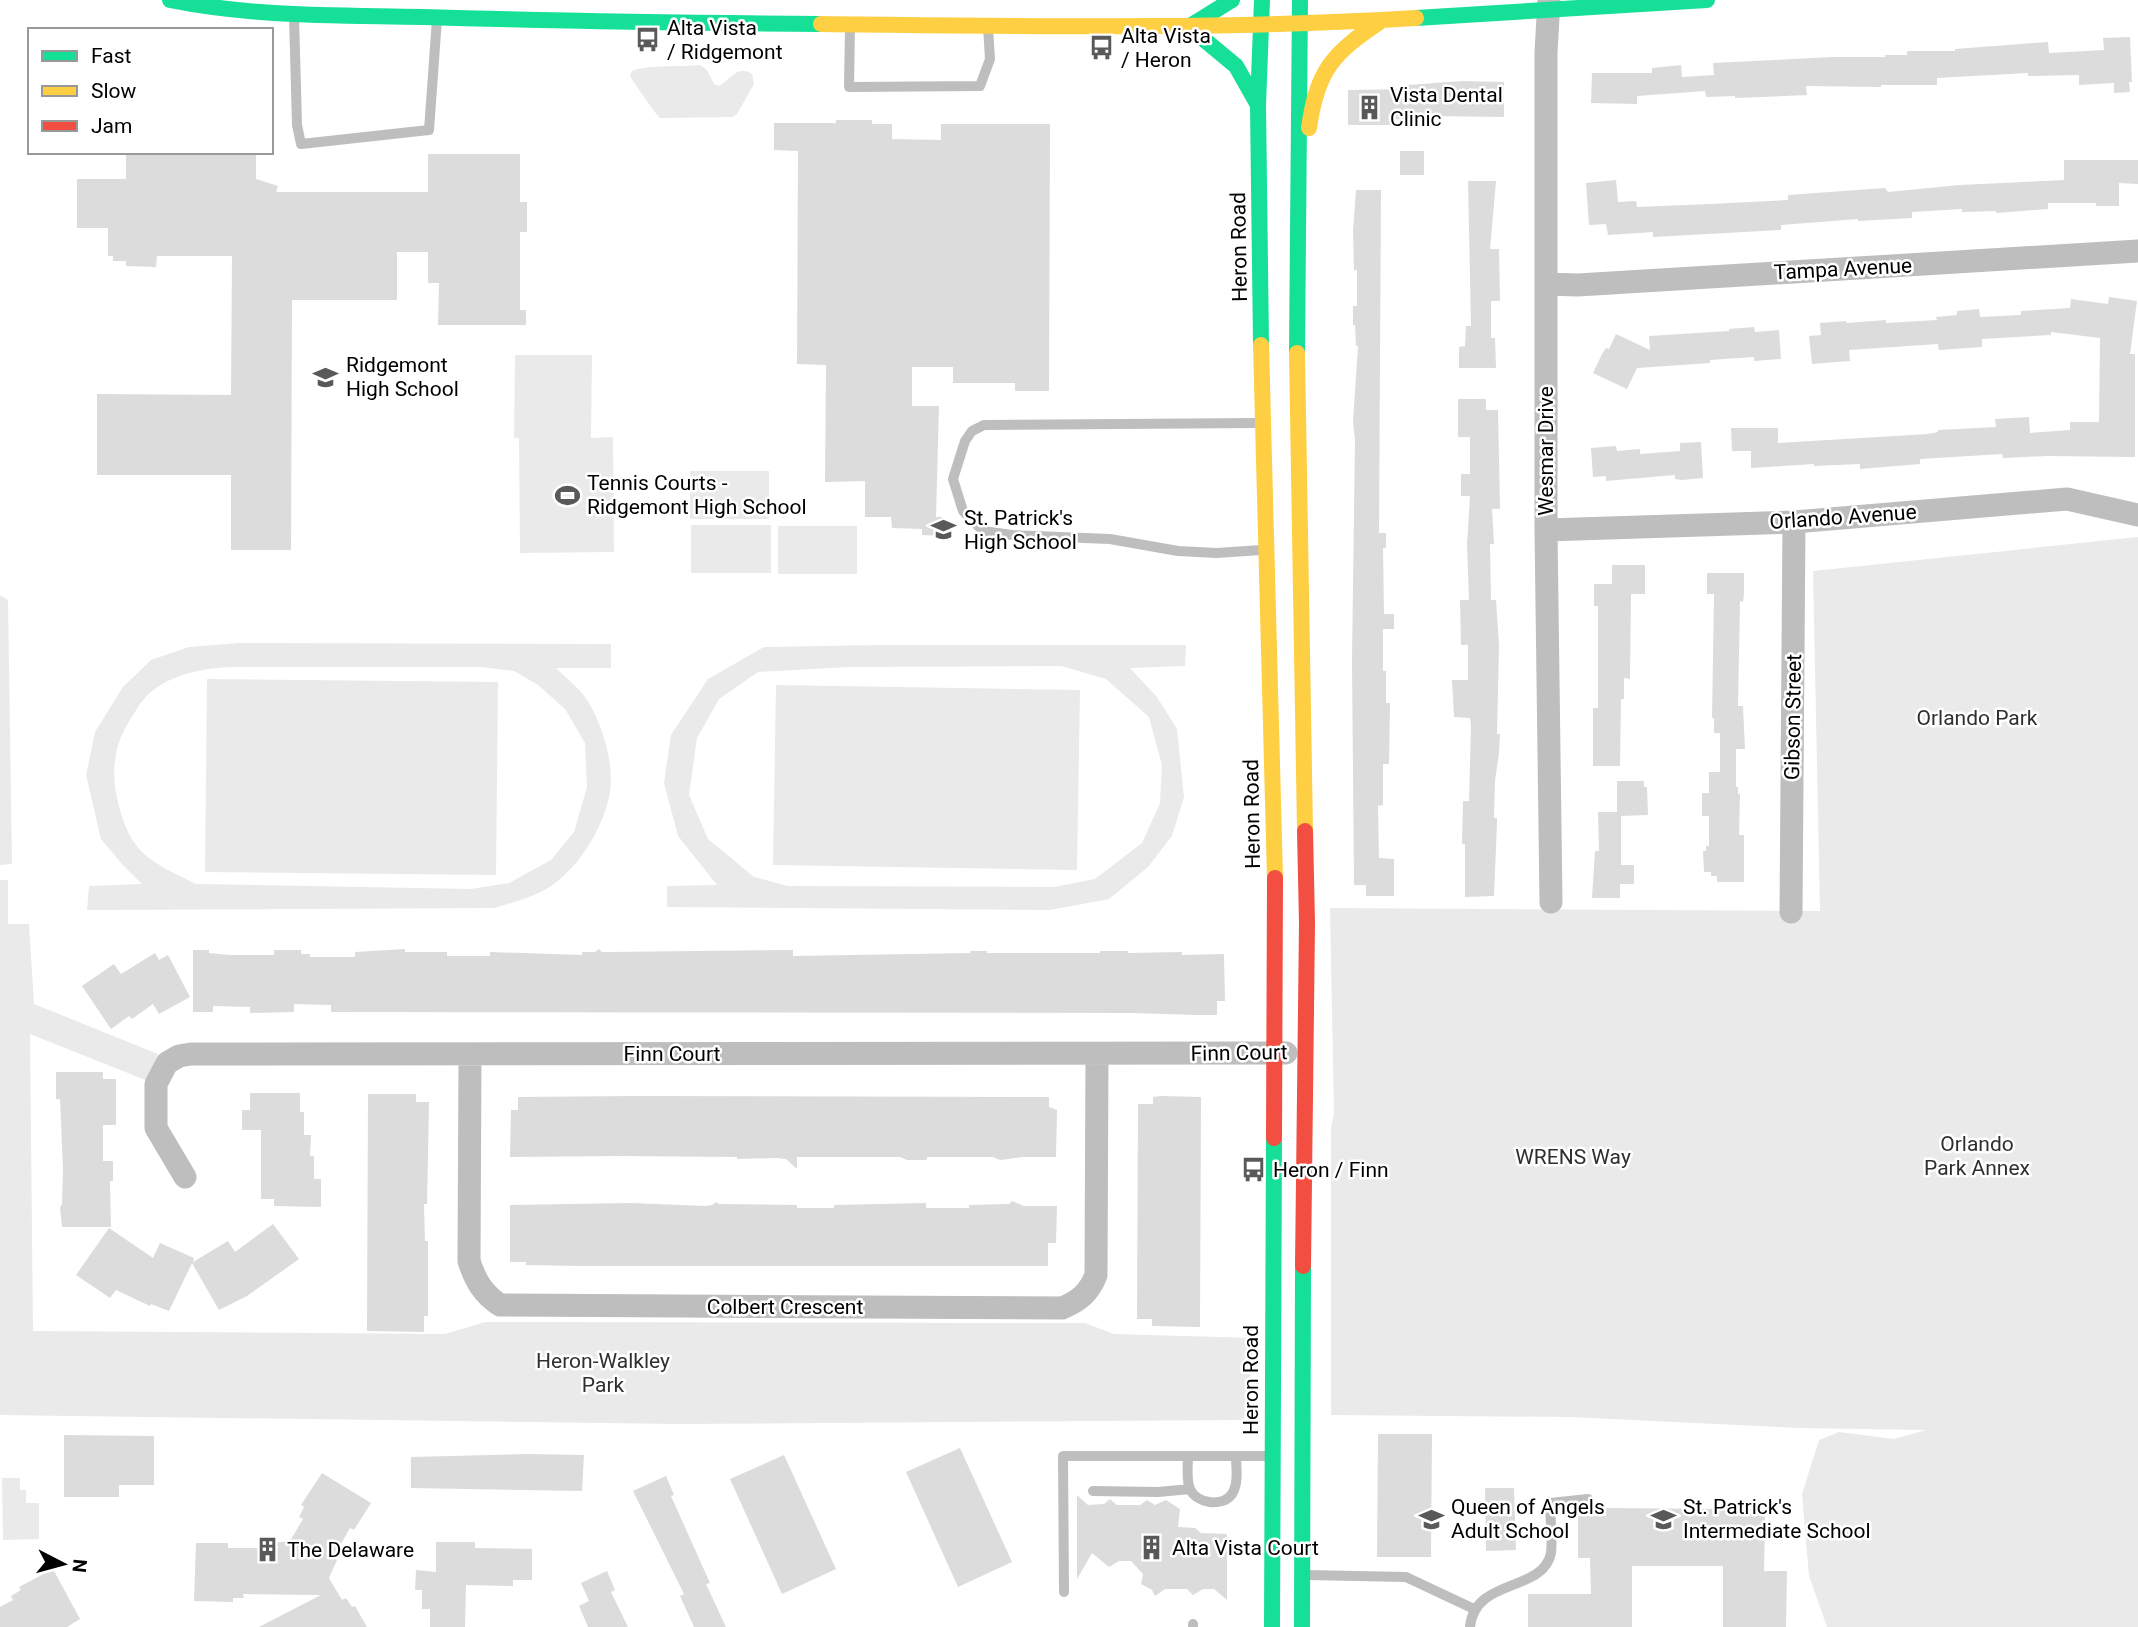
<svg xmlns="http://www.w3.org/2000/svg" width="2138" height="1627" viewBox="0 0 2138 1627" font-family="Roboto,sans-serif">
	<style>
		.green { fill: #eaeaea; fill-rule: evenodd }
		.building { fill: #dcdcdc }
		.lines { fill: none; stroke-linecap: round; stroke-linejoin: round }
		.lane { stroke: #bebebe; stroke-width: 10 }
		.street { stroke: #bebebe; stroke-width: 23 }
		.fast { stroke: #16e098; stroke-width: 16 }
		.slow { stroke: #ffcf43; stroke-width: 16 }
		.jam { stroke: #f24e42; stroke-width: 16 }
		.labels { text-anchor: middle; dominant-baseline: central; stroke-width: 5; stroke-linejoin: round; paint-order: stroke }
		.poi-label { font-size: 21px; fill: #000; stroke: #fff; text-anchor: start }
		.street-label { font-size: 21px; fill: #000; stroke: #fff }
		.park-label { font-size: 21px; fill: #2f2f2f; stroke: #fff }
	</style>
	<rect width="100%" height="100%" fill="#fff"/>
	<path class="green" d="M 700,65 L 707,70 L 714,84 L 719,86 C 731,80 737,64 752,74 L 754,84 L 737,114 L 733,117 L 660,118 C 657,116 632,80 630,76 L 632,71 C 643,65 682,67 700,65 Z
		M 515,355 L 592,355 L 591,438 L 613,437 L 614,552 L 520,553 L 519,438 L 514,438 Z
		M 690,471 L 769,471 L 769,519 L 690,519 Z
		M 691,525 L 771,525 L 771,573 L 691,573 Z
		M 778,526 L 857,526 L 857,574 L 778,574 Z
		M 2138,537 L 2138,1627 L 1827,1627 L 1809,1576 L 1802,1494 L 1819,1440 L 1839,1432 L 1894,1439 L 1926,1430 L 1799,1428 L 1569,1417 L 1331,1415 L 1331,1127 L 1334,1114 L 1330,908 L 1820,911 L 1813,571 Z
		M 0,595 L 8,600 L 12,864 L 0,865 Z
		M 239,643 L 611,644 L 611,668 L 556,668 C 567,679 581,689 589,703 C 603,727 614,764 610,792 C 604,827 580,866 551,886 C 535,897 513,902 495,908 L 87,910 L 89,886 L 142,884 L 122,864 L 101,839 L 86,775 L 95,732 L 123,687 L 151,660 L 189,647 ZM 232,667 L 481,667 L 514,671 L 538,685 L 565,709 L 585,743 L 587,787 L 574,832 L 551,860 L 509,883 L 471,889 L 196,884 C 178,875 155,865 141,851 C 127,836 121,816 117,798 C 110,765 116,739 135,712 C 140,703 147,694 156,688 C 178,673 206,668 232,667 Z
		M 880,645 L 1186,645 L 1185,666 L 1130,668 L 1157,697 L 1177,729 L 1184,797 L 1172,836 L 1148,867 L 1109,899 L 1050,910 L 667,907 L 667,886 L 717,885 L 678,836 L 664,783 L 671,735 L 708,679 L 764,647 ZM 1061,666 L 1106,679 L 1149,717 L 1162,765 L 1160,803 L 1142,843 L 1095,879 L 1055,887 L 788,886 L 754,877 L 708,839 L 689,795 L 697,738 L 719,699 L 758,672 L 849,667 Z
		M 207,679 L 498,682 L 496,875 L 205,872 Z
		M 776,685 L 1080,690 L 1077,870 L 773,865 Z
		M 0,880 L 8,880 L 8,924 L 29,924 L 34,1004 L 158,1054 L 148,1081 L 30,1034 L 33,1331 L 445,1334 L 485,1322 L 1085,1323 L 1114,1334 L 1256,1338 L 1244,1420 L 678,1424 L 0,1415 Z
		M 2,1478 L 20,1478 L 20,1490 L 26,1490 L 26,1503 L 39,1503 L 39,1539 L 3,1540 Z"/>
	<path class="building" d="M 2130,37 L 2132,82 L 2129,82 L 2130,92 L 2114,93 L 2114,83 L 2079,85 L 2079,75 L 2028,76 L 2028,73 L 1937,78 L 1937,85 L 1881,85 L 1881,87 L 1806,86 L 1807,95 L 1735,98 L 1735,96 L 1706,97 L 1705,91 L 1637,96 L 1637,104 L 1591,103 L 1592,73 L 1652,73 L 1652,68 L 1681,65 L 1682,77 L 1714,75 L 1713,63 L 1833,57 L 1885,57 L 1885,55 L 1907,55 L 1907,51 L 1955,51 L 1955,49 L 2048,42 L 2049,53 L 2104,50 L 2103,38 Z
		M 1462,81 L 1504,82 L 1504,117 L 1427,116 L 1392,120 L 1392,125 L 1348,125 L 1348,90 L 1409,89 L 1408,85 Z
		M 836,120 L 872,120 L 872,124 L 892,124 L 892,139 L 941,140 L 941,124 L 1050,124 L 1049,391 L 1015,391 L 1015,383 L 953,383 L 953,367 L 912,367 L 912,406 L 939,406 L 936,517 L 942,517 L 942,536 L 922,535 L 922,529 L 892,528 L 891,517 L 865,517 L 865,481 L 825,482 L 826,365 L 797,364 L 798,151 L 774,150 L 774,123 L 836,123 Z
		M 1400,151 L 1424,151 L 1424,175 L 1400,175 Z
		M 126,152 L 256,152 L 256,179 L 278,186 L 276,192 L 428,192 L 428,154 L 520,154 L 520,202 L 527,202 L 527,232 L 520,232 L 520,310 L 526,310 L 526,325 L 438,325 L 439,283 L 428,283 L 428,252 L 397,252 L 397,300 L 292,300 L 291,550 L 231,550 L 231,475 L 97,475 L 97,394 L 231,395 L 232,256 L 157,256 L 156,267 L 126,266 L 126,261 L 113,261 L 113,256 L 108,256 L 108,228 L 77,228 L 77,179 L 126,179 Z
		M 2064,160 L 2138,160 L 2138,184 L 2119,183 L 2119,206 L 2096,206 L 2096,203 L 2048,203 L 2048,209 L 1996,213 L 1996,211 L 1962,212 L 1962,209 L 1912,212 L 1912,218 L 1858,221 L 1858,219 L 1781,225 L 1781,230 L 1653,237 L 1653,232 L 1608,235 L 1606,224 L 1589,225 L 1586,183 L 1616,180 L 1618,202 L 1636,201 L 1637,207 L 1710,204 L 1788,200 L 1788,195 L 1885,188 L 1888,192 L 1960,185 L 2064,180 Z
		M 1468,181 L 1496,181 L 1490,249 L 1499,249 L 1500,301 L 1491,301 L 1491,338 L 1495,338 L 1496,368 L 1459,368 L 1459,347 L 1465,346 L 1466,326 L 1471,326 Z
		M 1356,190 L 1381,190 L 1379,533 L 1386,533 L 1386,548 L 1383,548 L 1384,614 L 1394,614 L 1394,629 L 1383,629 L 1383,671 L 1386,671 L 1386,703 L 1390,703 L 1389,764 L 1383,764 L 1383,805 L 1378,806 L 1379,858 L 1394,859 L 1394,896 L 1366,896 L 1366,885 L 1354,885 L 1352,660 L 1355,439 L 1353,422 L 1358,346 L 1356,346 L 1355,325 L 1353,325 L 1353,306 L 1357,306 L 1357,270 L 1354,270 L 1353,231 Z
		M 2109,297 L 2137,301 L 2130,354 L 2135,354 L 2135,457 L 2047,456 L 2003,458 L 2002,454 L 1920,459 L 1920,464 L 1860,469 L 1860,464 L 1814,466 L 1814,464 L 1751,468 L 1751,451 L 1732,451 L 1731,428 L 1778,428 L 1778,443 L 1928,434 L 1938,432 L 1938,430 L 1996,427 L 1995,419 L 2029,417 L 2030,433 L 2070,430 L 2070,422 L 2099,422 L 2100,338 L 2051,332 L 2051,335 L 1982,339 L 1982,347 L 1939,350 L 1938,344 L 1849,350 L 1850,361 L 1812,364 L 1809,336 L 1821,335 L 1820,323 L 1846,321 L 1847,323 L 1886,320 L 1886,323 L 1937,320 L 1936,317 L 1957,315 L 1957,311 L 1979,309 L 1980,317 L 2021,315 L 2021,311 L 2070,308 L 2071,299 L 2108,304 Z
		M 1754,327 L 1755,332 L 1779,330 L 1781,359 L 1754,361 L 1754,357 L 1710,360 L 1710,363 L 1637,368 L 1627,389 L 1593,373 L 1602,354 L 1606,348 L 1609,349 L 1616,334 L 1650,350 L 1649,336 L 1729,331 L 1729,329 Z
		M 1458,399 L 1486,399 L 1486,410 L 1498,410 L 1500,509 L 1492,509 L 1494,544 L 1490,544 L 1491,600 L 1496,600 L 1499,646 L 1497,734 L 1500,734 L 1499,753 L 1495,781 L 1494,818 L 1497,818 L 1497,823 L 1494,896 L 1465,897 L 1465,844 L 1462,844 L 1463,801 L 1469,801 L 1471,726 L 1470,718 L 1454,717 L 1452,680 L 1468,680 L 1468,645 L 1461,645 L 1460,600 L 1469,600 L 1467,545 L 1470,496 L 1461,496 L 1461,474 L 1470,474 L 1470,437 L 1458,437 Z
		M 1701,442 L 1703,478 L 1682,480 L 1675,479 L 1675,475 L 1606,481 L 1606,476 L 1593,477 L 1591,448 L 1616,446 L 1617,451 L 1640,449 L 1640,454 L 1680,451 L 1680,443 Z
		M 1612,565 L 1645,565 L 1645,594 L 1631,594 L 1630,679 L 1624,678 L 1624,699 L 1621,699 L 1620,766 L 1593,766 L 1593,708 L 1598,708 L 1598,606 L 1594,606 L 1594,584 L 1612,584 Z
		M 1707,573 L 1744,573 L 1744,594 L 1743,602 L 1740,601 L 1738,706 L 1743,706 L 1745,749 L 1736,749 L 1736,787 L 1738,787 L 1738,794 L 1740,794 L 1739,835 L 1744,835 L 1744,882 L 1717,882 L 1717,876 L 1711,876 L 1711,872 L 1704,872 L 1703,851 L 1706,851 L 1706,846 L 1709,846 L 1709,816 L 1702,816 L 1702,793 L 1709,793 L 1709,772 L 1720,772 L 1720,733 L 1714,733 L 1714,718 L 1712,718 L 1714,594 L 1707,594 Z
		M 1617,781 L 1644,781 L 1644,787 L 1647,787 L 1648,815 L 1621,816 L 1621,865 L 1634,865 L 1634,884 L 1620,884 L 1620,898 L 1592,898 L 1595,851 L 1599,851 L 1598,812 L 1617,812 Z
		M 405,949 L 405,952 L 447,952 L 447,956 L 490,956 L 490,952 L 582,955 L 582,952 L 595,952 L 599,949 L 602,952 L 609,952 L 793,950 L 793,956 L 970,953 L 970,951 L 987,951 L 987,953 L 1100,953 L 1100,951 L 1128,951 L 1128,953 L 1182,952 L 1182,955 L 1224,954 L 1225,1001 L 1217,1001 L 1217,1015 L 1197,1015 L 1131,1013 L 331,1012 L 331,1005 L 294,1004 L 294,1012 L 250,1013 L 250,1007 L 213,1006 L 213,1012 L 193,1012 L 193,950 L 209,950 L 209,953 L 229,955 L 274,955 L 274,950 L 301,950 L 301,954 L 310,954 L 310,957 L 355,957 L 355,952 Z
		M 155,953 L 159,960 L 168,955 L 190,997 L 159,1014 L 153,1004 L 132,1019 L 129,1016 L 111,1029 L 82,986 L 114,964 L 121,974 Z
		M 56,1072 L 103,1072 L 103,1079 L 116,1079 L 116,1125 L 103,1125 L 103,1161 L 113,1161 L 113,1181 L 110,1181 L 111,1227 L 62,1227 L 60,1208 L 62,1204 L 63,1169 L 60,1099 L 56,1099 Z
		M 250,1093 L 300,1093 L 300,1112 L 304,1112 L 304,1135 L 311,1135 L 310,1156 L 314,1156 L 314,1179 L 321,1179 L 321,1207 L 274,1206 L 274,1199 L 261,1199 L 261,1130 L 242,1130 L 242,1110 L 250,1110 Z
		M 368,1094 L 416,1094 L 416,1102 L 429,1102 L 427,1204 L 424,1204 L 425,1241 L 428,1241 L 428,1316 L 424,1316 L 424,1332 L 367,1331 Z
		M 635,1096 L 1049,1097 L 1049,1107 L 1057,1110 L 1056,1157 L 1023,1157 L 1000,1160 L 993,1157 L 927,1157 L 927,1160 L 907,1160 L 900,1157 L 797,1157 L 797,1169 L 786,1159 L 777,1158 L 737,1159 L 737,1157 L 620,1156 L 510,1157 L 511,1110 L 518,1110 L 518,1097 Z
		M 1161,1096 L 1201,1097 L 1200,1327 L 1152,1326 L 1152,1319 L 1137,1319 L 1138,1104 L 1153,1104 L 1153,1097 Z
		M 1012,1201 L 1024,1206 L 1057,1206 L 1056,1243 L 1048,1243 L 1048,1266 L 582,1266 L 526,1265 L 526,1262 L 510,1262 L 510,1205 L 631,1203 L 705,1206 L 712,1205 L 716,1202 L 719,1204 L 797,1205 L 797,1208 L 834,1208 L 834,1205 L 926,1203 L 926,1208 L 969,1208 L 969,1205 L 1009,1204 Z
		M 273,1224 L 299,1259 L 247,1296 L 219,1310 L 192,1263 L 169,1311 L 151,1304 L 150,1306 L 116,1290 L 110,1298 L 76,1275 L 109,1228 L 153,1258 L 160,1243 L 194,1258 L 193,1262 L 228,1241 L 235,1252 Z
		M 1378,1434 L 1432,1434 L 1431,1557 L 1377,1557 Z
		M 64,1435 L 154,1436 L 154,1485 L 119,1485 L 119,1497 L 64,1497 Z
		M 960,1448 L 1012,1562 L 958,1587 L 906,1472 Z
		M 526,1454 L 584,1455 L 582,1491 L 411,1488 L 411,1457 Z
		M 784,1455 L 836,1569 L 782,1594 L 730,1479 Z
		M 322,1473 L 371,1503 L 354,1530 L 350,1528 L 333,1558 L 337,1560 L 329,1578 L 342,1600 L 346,1598 L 352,1607 L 355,1606 L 367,1627 L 259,1627 L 321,1595 L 243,1594 L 244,1598 L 233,1598 L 233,1602 L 194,1601 L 196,1543 L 228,1543 L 228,1548 L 270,1548 L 270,1543 L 290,1541 L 303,1519 L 299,1517 L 304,1507 L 301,1505 Z
		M 666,1476 L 674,1495 L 671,1496 L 710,1583 L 706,1584 L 726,1627 L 694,1627 L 680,1596 L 684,1594 L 633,1491 Z
		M 1485,1488 L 1514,1488 L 1516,1550 L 1486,1551 Z
		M 1077,1495 L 1088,1505 L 1104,1504 L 1110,1499 L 1117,1505 L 1140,1505 L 1147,1500 L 1155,1505 L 1166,1500 L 1180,1509 L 1178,1527 L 1195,1528 L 1201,1533 L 1227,1534 L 1227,1600 L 1214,1589 L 1203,1589 L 1193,1595 L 1187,1589 L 1165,1589 L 1155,1596 L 1152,1590 L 1141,1584 L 1143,1574 L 1131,1561 L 1119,1561 L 1109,1567 L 1092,1553 L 1077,1579 Z
		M 1606,1508 L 1726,1509 L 1726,1514 L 1765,1514 L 1764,1571 L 1787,1571 L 1786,1627 L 1723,1627 L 1723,1566 L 1632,1566 L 1632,1627 L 1528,1627 L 1528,1594 L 1591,1594 L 1590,1558 L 1578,1558 L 1578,1516 L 1606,1516 Z
		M 436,1542 L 475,1542 L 475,1548 L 532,1549 L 532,1580 L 513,1580 L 513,1586 L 466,1585 L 465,1627 L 430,1627 L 430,1609 L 422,1609 L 422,1590 L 415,1590 L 416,1570 L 436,1572 Z
		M 53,1569 L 80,1619 L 67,1627 L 0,1627 L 0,1607 L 13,1600 L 11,1596 L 21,1590 L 19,1587 Z
		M 607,1571 L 615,1590 L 611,1592 L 628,1627 L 588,1627 L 579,1606 L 589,1601 L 581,1583 Z"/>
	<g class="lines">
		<path class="lane" d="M 294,16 L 297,125 L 301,144 L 429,130 L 437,19
			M 850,26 L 849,87 L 980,86 L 990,59 L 988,27
			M 1257,423 L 984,425 L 972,431 L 965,441 L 953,479 L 963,511 L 983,531 L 1012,535 L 1110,539 L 1178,551 L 1217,553 L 1261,550
			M 1188,1456 C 1188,1466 1186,1480 1190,1489 C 1196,1503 1222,1508 1232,1494 C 1239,1483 1236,1468 1236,1456
			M 1093,1491 L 1158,1492 L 1190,1489
			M 1307,1575 L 1406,1577 L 1474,1609
			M 1064,1592 L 1063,1456 L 1266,1456
			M 1193,1624 L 1193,1627
			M 1470,1627 C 1475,1577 1543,1593 1551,1553 C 1553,1538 1550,1519 1550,1503 L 1588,1499"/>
		<path class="street" d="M 1549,0 L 1546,52 L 1546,530 L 1551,902
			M 1547,284 L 1578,285 L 2138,251
			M 1546,530 L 1794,522 L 2067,499 L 2138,515
			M 1791,912 L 1794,522
			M 470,1054 L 469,1261 C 475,1280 483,1294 500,1305 L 1062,1308 C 1079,1301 1089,1293 1096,1275 L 1097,1054
			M 185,1177 L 156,1128 L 156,1084 L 167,1063 L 179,1056 L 191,1054 L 1286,1053"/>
		<path class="fast" d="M 170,0 C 253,17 339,15 423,17 C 556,21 688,23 821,24
			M 1416,18 L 1707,0
			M 1190,26 L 1232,0
			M 1189,27 L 1236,66 L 1258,105
			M 1261,345 L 1258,105 L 1262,0
			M 1297,353 L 1300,0
			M 1272,1627 L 1274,1138
			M 1302,1627 L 1303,1266"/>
		<path class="slow" d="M 821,24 C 1019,26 1218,30 1416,18
			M 1309,128 C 1317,70 1333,53 1381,21
			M 1261,345 L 1275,878
			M 1297,353 L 1305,831"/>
		<path class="jam" d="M 1274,1138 L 1275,878
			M 1303,1266 L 1307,923 L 1305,831"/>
	</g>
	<defs>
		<symbol id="bus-bare" viewBox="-9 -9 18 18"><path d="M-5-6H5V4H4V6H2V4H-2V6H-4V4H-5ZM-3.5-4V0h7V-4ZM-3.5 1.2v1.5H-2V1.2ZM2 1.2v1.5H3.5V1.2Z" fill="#595959" stroke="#fff" stroke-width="2.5" paint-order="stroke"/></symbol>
		<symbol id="building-bare" viewBox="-9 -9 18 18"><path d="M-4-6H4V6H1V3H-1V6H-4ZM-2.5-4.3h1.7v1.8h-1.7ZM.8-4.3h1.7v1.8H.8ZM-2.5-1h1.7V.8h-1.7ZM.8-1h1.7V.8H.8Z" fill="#595959" stroke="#fff" stroke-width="2.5" paint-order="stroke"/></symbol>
		<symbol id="school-bare" viewBox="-9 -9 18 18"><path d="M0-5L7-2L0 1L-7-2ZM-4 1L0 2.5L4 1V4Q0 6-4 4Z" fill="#595959" stroke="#fff" stroke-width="2.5" paint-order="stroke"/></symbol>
		<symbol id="stadium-bare" viewBox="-9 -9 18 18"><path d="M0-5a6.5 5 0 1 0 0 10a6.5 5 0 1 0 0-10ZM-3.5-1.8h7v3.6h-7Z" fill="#595959" stroke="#fff" stroke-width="2.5" paint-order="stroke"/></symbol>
	</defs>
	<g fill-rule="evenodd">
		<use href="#bus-bare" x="630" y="22" width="35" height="35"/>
		<use href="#bus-bare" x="1084" y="30" width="35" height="35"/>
		<use href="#building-bare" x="1352" y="90" width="35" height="35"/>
		<use href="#school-bare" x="308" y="360" width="35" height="35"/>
		<use href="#stadium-bare" x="550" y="478" width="35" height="35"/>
		<use href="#school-bare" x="926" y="512" width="35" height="35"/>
		<use href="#bus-bare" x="1236" y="1152" width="35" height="35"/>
		<use href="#school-bare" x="1414" y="1502" width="35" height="35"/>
		<use href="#school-bare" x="1646" y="1502" width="35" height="35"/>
		<use href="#building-bare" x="1134" y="1530" width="35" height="35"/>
		<use href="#building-bare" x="250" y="1532" width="35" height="35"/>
	</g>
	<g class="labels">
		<g class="poi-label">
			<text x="667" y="28">Alta Vista<tspan x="667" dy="24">/ Ridgemont</tspan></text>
			<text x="1121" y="36">Alta Vista<tspan x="1121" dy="24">/ Heron</tspan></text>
			<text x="1390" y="95">Vista Dental<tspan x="1390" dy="24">Clinic</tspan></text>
			<text x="346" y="365">Ridgemont<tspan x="346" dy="24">High School</tspan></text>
			<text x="587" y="483">Tennis Courts -<tspan x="587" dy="24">Ridgemont High School</tspan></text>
			<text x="964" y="518">St. Patrick's<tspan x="964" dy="24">High School</tspan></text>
			<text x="1273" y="1170">Heron / Finn</text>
			<text x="1451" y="1507">Queen of Angels<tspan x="1451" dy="24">Adult School</tspan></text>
			<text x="1683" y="1507">St. Patrick's<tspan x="1683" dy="24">Intermediate School</tspan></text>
			<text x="1172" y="1548">Alta Vista Court</text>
			<text x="287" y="1550">The Delaware</text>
		</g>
		<g class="street-label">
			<text transform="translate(1239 247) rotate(-91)">Heron Road</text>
			<text transform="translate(1843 269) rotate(-3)">Tampa Avenue</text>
			<text transform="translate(1546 451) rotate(-90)">Wesmar Drive</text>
			<text transform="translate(1843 517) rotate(-4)">Orlando Avenue</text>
			<text transform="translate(1793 717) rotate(-89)">Gibson Street</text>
			<text transform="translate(1252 814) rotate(-91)">Heron Road</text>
			<text transform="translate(1239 1053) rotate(-1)">Finn Court</text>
			<text x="672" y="1054">Finn Court</text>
			<text x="785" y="1307">Colbert Crescent</text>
			<text transform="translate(1251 1380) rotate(-90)">Heron Road</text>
		</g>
		<g class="park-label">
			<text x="1977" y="718">Orlando Park</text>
			<text x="1977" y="1144">Orlando<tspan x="1977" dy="24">Park Annex</tspan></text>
			<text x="1573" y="1157">WRENS Way</text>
			<text x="603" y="1361">Heron-Walkley<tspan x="603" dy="24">Park</tspan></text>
		</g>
	</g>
	<rect x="28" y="28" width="245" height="126" fill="#ffffff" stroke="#999999" stroke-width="2"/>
	<rect x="42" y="51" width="35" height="10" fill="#16e098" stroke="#999999" stroke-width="2"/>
	<text x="91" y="63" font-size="21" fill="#000000">Fast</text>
	<rect x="42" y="86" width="35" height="10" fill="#ffcf43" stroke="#999999" stroke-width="2"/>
	<text x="91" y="98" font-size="21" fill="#000000">Slow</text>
	<rect x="42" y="121" width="35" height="10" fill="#f24e42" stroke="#999999" stroke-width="2"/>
	<text x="91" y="133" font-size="21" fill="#000000">Jam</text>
	<g transform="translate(63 1564) rotate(96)" stroke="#ffffff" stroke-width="5" paint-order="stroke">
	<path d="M0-5L12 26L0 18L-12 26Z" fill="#000000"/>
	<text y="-10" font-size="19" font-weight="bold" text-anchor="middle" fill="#000000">N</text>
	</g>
</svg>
